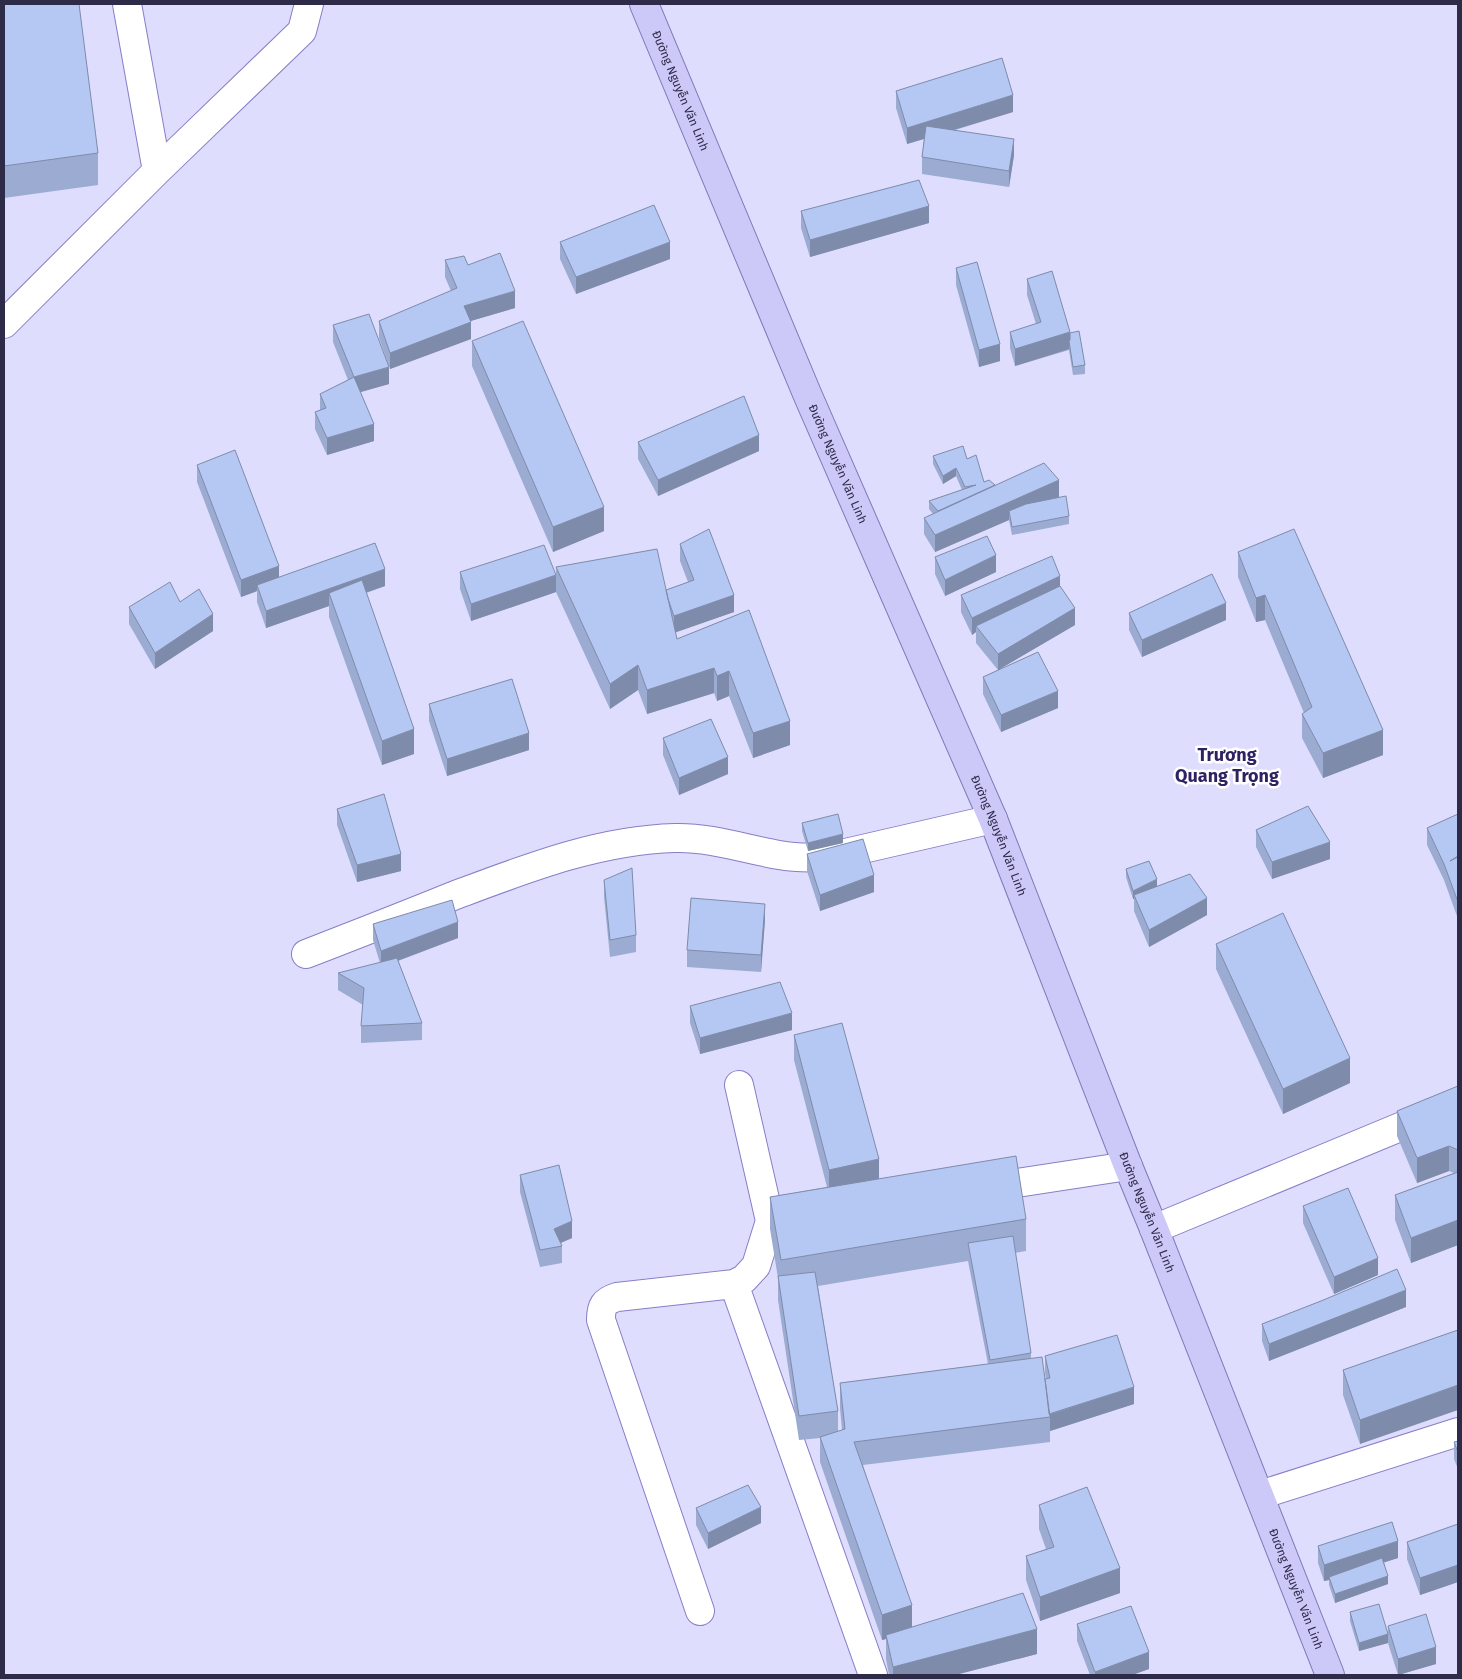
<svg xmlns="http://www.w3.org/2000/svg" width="1462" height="1679" viewBox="0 0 1462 1679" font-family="'Fira Sans',sans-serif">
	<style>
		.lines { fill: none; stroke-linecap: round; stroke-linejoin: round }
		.minor-casing { stroke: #867ec7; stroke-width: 30 }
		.primary-casing { stroke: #7f79b8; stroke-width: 30 }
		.minor { stroke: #fff; stroke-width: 28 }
		.primary { stroke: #ccc8f8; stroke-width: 28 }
		.wall { fill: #9cabd1; fill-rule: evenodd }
		.shaded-wall { fill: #7f8baa }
		.building { fill: #b5c7f3; stroke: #7f8baa }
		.labels { text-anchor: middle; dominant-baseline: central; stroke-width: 5; stroke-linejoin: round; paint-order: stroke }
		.street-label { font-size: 12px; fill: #2e2b49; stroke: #fff }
		.district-label { font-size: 18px; font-weight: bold; fill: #2f2262; stroke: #fff }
	</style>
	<rect width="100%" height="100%" fill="#deddfd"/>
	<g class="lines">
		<defs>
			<path id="minor" d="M 127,4 L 157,171
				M 4,324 L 157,171 L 302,31 L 309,4
				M 306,954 C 355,935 404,916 453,896 C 525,869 598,840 675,838 C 710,837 745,849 779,855 C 795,858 811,858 828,857 L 993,819
				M 984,1188 L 1128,1166
				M 1154,1229 L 1458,1103
				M 734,1284 L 873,1675
				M 1260,1495 L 1458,1432
				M 700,1611 L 601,1320 C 601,1306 604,1301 617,1297 L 734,1284 L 744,1279 L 756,1266 L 770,1221 L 739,1085"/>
			<g id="primary">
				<path id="s1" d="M 644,4 L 808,396 L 993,819 L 1128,1166 L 1154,1229 L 1330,1675"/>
			</g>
		</defs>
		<use href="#minor" class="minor-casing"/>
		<use href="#primary" class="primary-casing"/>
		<use href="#minor" class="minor"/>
		<use href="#primary" class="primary"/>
	</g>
	<path class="wall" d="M 4,4 L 98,153 L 98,185 L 4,198 Z
		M 896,91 L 1013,112 L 955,130 L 1014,155 L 1009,187 L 922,174 L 922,157 L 924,139 L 907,144 L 896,108 Z
		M 801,211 L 929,223 L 810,257 L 801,228 Z
		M 560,242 L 670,259 L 576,294 L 560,259 Z
		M 445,260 L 468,265 L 515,308 L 470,321 L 471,339 L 390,369 L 379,338 L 379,321 L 451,291 L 445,277 Z
		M 956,268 L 1000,361 L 979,367 L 956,285 Z
		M 1027,279 L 1070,333 L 1085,365 L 1085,374 L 1073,375 L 1069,350 L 1015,366 L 1010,348 L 1010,332 L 1036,324 L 1027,295 Z
		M 333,325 L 389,384 L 360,392 L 374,441 L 327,455 L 315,429 L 315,412 L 320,410 L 320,394 L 348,380 L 333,342 Z
		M 472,341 L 604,531 L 553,552 L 472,366 Z
		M 638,442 L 759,451 L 658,496 L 638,459 Z
		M 933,456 L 967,459 L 984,482 L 995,485 L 1059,497 L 1069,516 L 1069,524 L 1012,535 L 1009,520 L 935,552 L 924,534 L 924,518 L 933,514 L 929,509 L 929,501 L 962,490 L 956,476 L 943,484 L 933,464 Z
		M 197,465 L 279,577 L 385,586 L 366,593 L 414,754 L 382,765 L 329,617 L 329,606 L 266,628 L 257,602 L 257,591 L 241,597 L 197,482 Z
		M 680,544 L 734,612 L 675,632 L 677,639 L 749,610 L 790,745 L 753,758 L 729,696 L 717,701 L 714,693 L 647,714 L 638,690 L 610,709 L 556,592 L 556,567 L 666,590 L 688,582 L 680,561 Z
		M 1238,552 L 1383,755 L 1323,778 L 1302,738 L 1302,714 L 1304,713 L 1265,620 L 1256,622 L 1238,577 Z
		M 935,557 L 996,572 L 945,596 L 935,574 Z
		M 460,572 L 556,592 L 471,621 L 460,589 Z
		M 1060,586 L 1075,625 L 1000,669 L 1058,708 L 1001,732 L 983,694 L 983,677 L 998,670 L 976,643 L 976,632 L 972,635 L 961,612 L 961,595 Z
		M 180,602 L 213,631 L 155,669 L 129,624 L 129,607 Z
		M 1129,613 L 1226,620 L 1142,657 L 1129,630 Z
		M 429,704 L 529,750 L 447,776 L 429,721 Z
		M 663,738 L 728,774 L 679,795 L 663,755 Z
		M 337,809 L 401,871 L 357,882 L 337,825 Z
		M 1458,814 L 1458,919 L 1444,880 L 1427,845 L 1427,828 Z
		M 802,823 L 843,843 L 808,851 L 802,831 Z
		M 1256,830 L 1330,859 L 1272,879 L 1256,847 Z
		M 807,854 L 874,892 L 820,911 L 807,871 Z
		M 1126,869 L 1157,886 L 1207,915 L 1149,947 L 1134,911 L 1134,899 L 1133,899 L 1126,877 Z
		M 604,880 L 636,935 L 636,952 L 610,957 L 604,897 Z
		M 765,920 L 761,972 L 687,967 L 687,950 Z
		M 373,924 L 458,938 L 398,961 L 422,1023 L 422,1040 L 361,1043 L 361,1026 L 363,1005 L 338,990 L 338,973 L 380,963 L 373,940 Z
		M 1216,944 L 1350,1083 L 1283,1114 L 1216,969 Z
		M 690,1006 L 792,1030 L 700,1054 L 690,1023 Z
		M 794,1035 L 879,1179 L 1026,1219 L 1026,1251 L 1015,1253 L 1031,1353 L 1031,1359 L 1045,1379 L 1046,1379 L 1045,1373 L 1045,1356 L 1134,1404 L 1050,1431 L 1050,1442 L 863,1465 L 912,1627 L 1037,1654 L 955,1675 L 889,1675 L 886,1659 L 886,1639 L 882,1640 L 820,1462 L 820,1438 L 799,1440 L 778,1300 L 778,1278 L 770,1229 L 770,1197 L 827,1187 L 794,1060 ZM 968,1261 L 988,1364 L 840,1383 L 840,1408 L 842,1430 L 838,1431 L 838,1411 L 818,1286 Z
		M 1458,1086 L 1458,1245 L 1411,1263 L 1395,1220 L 1395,1195 L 1454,1173 L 1449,1171 L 1417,1183 L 1397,1136 L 1397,1111 Z
		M 520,1175 L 572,1238 L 560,1243 L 562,1246 L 562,1263 L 540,1267 L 520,1192 Z
		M 1303,1206 L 1378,1275 L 1334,1294 L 1303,1223 Z
		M 1321,1301 L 1406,1307 L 1269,1361 L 1262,1341 L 1262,1324 Z
		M 1458,1330 L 1360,1444 L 1343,1395 L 1343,1370 Z
		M 1458,1441 L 1458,1469 L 1454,1459 L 1454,1442 Z
		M 1039,1505 L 1120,1593 L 1040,1621 L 1026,1580 L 1026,1556 L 1046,1549 L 1039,1529 Z
		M 696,1508 L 761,1523 L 708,1549 L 696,1525 Z
		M 1458,1524 L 1458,1582 L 1420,1595 L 1407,1559 L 1407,1542 Z
		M 1318,1546 L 1398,1558 L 1384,1562 L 1388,1584 L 1335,1603 L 1329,1585 L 1329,1580 L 1324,1581 L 1318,1563 Z
		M 1350,1612 L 1388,1632 L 1388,1626 L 1436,1664 L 1398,1675 L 1388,1643 L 1359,1651 L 1350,1621 Z
		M 1077,1624 L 1149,1669 L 1132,1675 L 1090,1675 L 1077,1641 Z"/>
	<path class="shaded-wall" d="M 1013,95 L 1013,112 L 907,144 L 907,128 Z
		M 1014,139 L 1014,155 L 1009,187 L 1009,171 Z
		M 929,206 L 929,223 L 810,257 L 810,240 Z
		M 670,242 L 670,259 L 576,294 L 576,277 Z
		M 515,291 L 515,308 L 464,323 L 464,306 Z
		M 471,322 L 471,339 L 390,369 L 390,353 Z
		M 1070,332 L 1070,349 L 1069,341 L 1069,349 L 1015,366 L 1015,349 Z
		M 1000,344 L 1000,361 L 979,367 L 979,350 Z
		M 389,367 L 389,384 L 354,394 L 354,377 Z
		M 374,424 L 374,441 L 327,455 L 327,438 Z
		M 759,435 L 759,451 L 658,496 L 658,480 Z
		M 956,468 L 956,476 L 943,484 L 943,476 Z
		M 1059,480 L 1059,497 L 1009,511 L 1009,520 L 935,552 L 935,535 Z
		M 604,507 L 604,531 L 553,552 L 553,527 Z
		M 996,555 L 996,572 L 945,596 L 945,580 Z
		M 279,566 L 279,583 L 257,585 L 257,591 L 241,597 L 241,580 Z
		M 385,569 L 385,586 L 333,604 L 329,593 L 329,606 L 266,628 L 266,611 Z
		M 556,575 L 556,592 L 471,621 L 471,604 Z
		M 1060,576 L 1060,593 L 976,626 L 976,632 L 972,635 L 972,618 Z
		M 734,595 L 734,612 L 674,633 L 674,616 Z
		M 1265,595 L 1265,620 L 1256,622 L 1256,598 Z
		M 1226,603 L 1226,620 L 1142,657 L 1142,640 Z
		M 1075,608 L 1075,625 L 998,670 L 998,654 Z
		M 213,614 L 213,631 L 155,669 L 155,653 Z
		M 638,665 L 638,690 L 610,709 L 610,684 Z
		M 714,668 L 714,693 L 647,714 L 647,690 Z
		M 729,671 L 729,696 L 717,701 L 717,676 Z
		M 1058,691 L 1058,708 L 1001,732 L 1001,715 Z
		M 790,721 L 790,745 L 753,758 L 753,733 Z
		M 414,729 L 414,754 L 382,765 L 382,741 Z
		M 1383,730 L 1383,755 L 1323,778 L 1323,753 Z
		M 529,733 L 529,750 L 447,776 L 447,759 Z
		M 728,757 L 728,774 L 679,795 L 679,778 Z
		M 843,834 L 843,843 L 808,851 L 808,843 Z
		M 1330,842 L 1330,859 L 1272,879 L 1272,862 Z
		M 401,854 L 401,871 L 357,882 L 357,865 Z
		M 874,875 L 874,892 L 820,911 L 820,895 Z
		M 1157,879 L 1157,888 L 1134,895 L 1134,899 L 1133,899 L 1133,891 Z
		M 1207,898 L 1207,915 L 1149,947 L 1149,930 Z
		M 765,904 L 765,920 L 761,972 L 761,955 Z
		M 458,922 L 458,938 L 381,967 L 381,951 Z
		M 792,1013 L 792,1030 L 700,1054 L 700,1038 Z
		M 1350,1058 L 1350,1083 L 1283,1114 L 1283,1089 Z
		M 1449,1146 L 1449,1171 L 1417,1183 L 1417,1158 Z
		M 879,1159 L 879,1184 L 829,1195 L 829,1170 Z
		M 1458,1220 L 1458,1245 L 1411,1263 L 1411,1238 Z
		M 572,1221 L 572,1238 L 554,1246 L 554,1229 Z
		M 1378,1258 L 1378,1275 L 1334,1294 L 1334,1277 Z
		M 1406,1290 L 1406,1307 L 1269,1361 L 1269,1344 Z
		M 1458,1385 L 1458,1410 L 1360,1444 L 1360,1420 Z
		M 1134,1387 L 1134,1404 L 1050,1431 L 1050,1417 L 1048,1415 Z
		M 761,1507 L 761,1523 L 708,1549 L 708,1533 Z
		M 1398,1541 L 1398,1558 L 1330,1580 L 1329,1577 L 1329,1580 L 1324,1581 L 1324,1565 Z
		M 1458,1565 L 1458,1582 L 1420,1595 L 1420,1578 Z
		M 1120,1568 L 1120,1593 L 1040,1621 L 1040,1597 Z
		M 1388,1576 L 1388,1584 L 1335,1603 L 1335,1594 Z
		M 912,1605 L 912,1630 L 886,1635 L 886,1639 L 882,1640 L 882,1615 Z
		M 1037,1629 L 1037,1654 L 955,1675 L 893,1675 L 893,1667 Z
		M 1388,1634 L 1388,1643 L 1359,1651 L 1359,1643 Z
		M 1436,1647 L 1436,1664 L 1398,1675 L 1398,1659 Z
		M 1149,1652 L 1149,1669 L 1132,1675 L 1095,1675 L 1095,1672 Z"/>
	<path class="building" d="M 4,4 L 79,4 L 98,153 L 4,166 Z
		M 1002,58 L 1013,95 L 907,128 L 896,91 Z
		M 926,126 L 1014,139 L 1009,171 L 922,157 Z
		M 919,180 L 929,206 L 810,240 L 801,211 Z
		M 654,205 L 670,242 L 576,277 L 560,242 Z
		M 500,253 L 515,291 L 464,306 L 471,322 L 390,353 L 379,321 L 457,288 L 445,260 L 464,256 L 468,265 Z
		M 977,262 L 1000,344 L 979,350 L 956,268 Z
		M 1052,271 L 1070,332 L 1015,349 L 1010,332 L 1041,322 L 1027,279 Z
		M 369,314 L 389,367 L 354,377 L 374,424 L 327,438 L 315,412 L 326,408 L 320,394 L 354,377 L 333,325 Z
		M 523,321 L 604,507 L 553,527 L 472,341 Z
		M 1079,331 L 1085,365 L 1073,367 L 1069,341 L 1070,340 L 1070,333 Z
		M 744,396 L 759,435 L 658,480 L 638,442 Z
		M 963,446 L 967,459 L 976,455 L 984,482 L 989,480 L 995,485 L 938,511 L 929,501 L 976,485 L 965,487 L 956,468 L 943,476 L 933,456 Z
		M 235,450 L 279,566 L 241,580 L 197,465 Z
		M 1044,463 L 1059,480 L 935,535 L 924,518 Z
		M 1066,496 L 1069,516 L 1012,527 L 1009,511 L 1026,504 Z
		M 709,529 L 734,595 L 674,616 L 668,599 L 666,590 L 694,580 L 680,544 Z
		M 1294,529 L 1383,730 L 1323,753 L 1302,714 L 1312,707 L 1265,595 L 1256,598 L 1238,552 Z
		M 987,536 L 996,555 L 945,580 L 935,557 Z
		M 375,543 L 385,569 L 266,611 L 257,585 Z
		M 544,545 L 556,575 L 471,604 L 460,572 Z
		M 657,549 L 677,639 L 749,610 L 790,721 L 753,733 L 729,671 L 717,676 L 714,668 L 647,690 L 638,665 L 610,684 L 556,567 Z
		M 1052,556 L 1060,576 L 972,618 L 961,595 Z
		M 1212,574 L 1226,603 L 1142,640 L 1129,613 Z
		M 362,580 L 414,729 L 382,741 L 329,593 Z
		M 170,582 L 180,602 L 199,589 L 213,614 L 155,653 L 129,607 Z
		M 1060,586 L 1075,608 L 998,654 L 976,626 Z
		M 1038,652 L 1058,691 L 1001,715 L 983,677 Z
		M 512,679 L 529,733 L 447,759 L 429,704 Z
		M 711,719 L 728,757 L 679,778 L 663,738 Z
		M 384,794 L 401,854 L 357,865 L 337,809 Z
		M 1308,806 L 1330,842 L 1272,862 L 1256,830 Z
		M 838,814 L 843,834 L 808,843 L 802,823 Z
		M 1458,814 L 1458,856 L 1450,861 L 1458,857 L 1458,902 L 1444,864 L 1427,828 Z
		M 863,839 L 874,875 L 820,895 L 807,854 Z
		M 1149,861 L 1157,879 L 1133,891 L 1126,869 Z
		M 632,868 L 636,935 L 610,940 L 604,880 Z
		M 1190,874 L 1207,898 L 1149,930 L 1134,895 Z
		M 691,898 L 765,904 L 761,955 L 687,950 Z
		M 452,900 L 458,922 L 381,951 L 373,924 Z
		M 1283,913 L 1350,1058 L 1283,1089 L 1216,944 Z
		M 397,958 L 422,1023 L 361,1026 L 364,988 L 338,973 Z
		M 780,982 L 792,1013 L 700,1038 L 690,1006 Z
		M 842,1023 L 879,1159 L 829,1170 L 794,1035 Z
		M 1458,1086 L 1458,1150 L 1449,1146 L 1417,1158 L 1397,1111 Z
		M 1016,1156 L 1026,1219 L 781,1260 L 770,1197 Z
		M 559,1165 L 572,1221 L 554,1229 L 562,1246 L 540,1250 L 520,1175 Z
		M 1458,1172 L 1458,1220 L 1411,1238 L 1395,1195 Z
		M 1348,1188 L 1378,1258 L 1334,1277 L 1303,1206 Z
		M 1013,1236 L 1031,1353 L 990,1360 L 968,1243 Z
		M 1397,1269 L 1406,1290 L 1269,1344 L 1262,1324 L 1321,1301 Z
		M 815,1272 L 838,1411 L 799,1416 L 778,1276 Z
		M 1458,1330 L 1458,1385 L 1360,1420 L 1343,1370 Z
		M 1117,1335 L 1134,1387 L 1049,1414 L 1045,1379 L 1050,1378 L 1045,1356 Z
		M 1042,1357 L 1050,1417 L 854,1442 L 912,1605 L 882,1615 L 820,1437 L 845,1429 L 840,1383 Z
		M 1458,1441 L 1458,1452 L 1454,1442 Z
		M 748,1485 L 761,1507 L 708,1533 L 696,1508 Z
		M 1087,1487 L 1120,1568 L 1040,1597 L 1026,1556 L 1054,1547 L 1039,1505 Z
		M 1392,1522 L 1398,1541 L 1324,1565 L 1318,1546 Z
		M 1458,1524 L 1458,1565 L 1420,1578 L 1407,1542 Z
		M 1382,1558 L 1388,1576 L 1335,1594 L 1329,1577 Z
		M 1023,1593 L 1037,1629 L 893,1667 L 886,1635 Z
		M 1379,1604 L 1388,1634 L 1359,1643 L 1350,1612 Z
		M 1131,1606 L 1149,1652 L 1095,1672 L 1077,1624 Z
		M 1426,1614 L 1436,1647 L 1398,1659 L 1388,1626 Z"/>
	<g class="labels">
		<g class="street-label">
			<text stroke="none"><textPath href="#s1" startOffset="94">Đường Nguyễn Văn Linh</textPath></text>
			<text stroke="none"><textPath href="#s1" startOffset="499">Đường Nguyễn Văn Linh</textPath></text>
			<text stroke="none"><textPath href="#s1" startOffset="904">Đường Nguyễn Văn Linh</textPath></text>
			<text stroke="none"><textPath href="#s1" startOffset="1309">Đường Nguyễn Văn Linh</textPath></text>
			<text stroke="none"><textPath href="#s1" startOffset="1714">Đường Nguyễn Văn Linh</textPath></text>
		</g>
		<g class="district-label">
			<text x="1227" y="755">Trương<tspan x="1227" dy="21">Quang Trọng</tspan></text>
		</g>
	</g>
	<rect width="1462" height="1679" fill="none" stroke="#2e2b49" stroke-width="10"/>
</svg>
